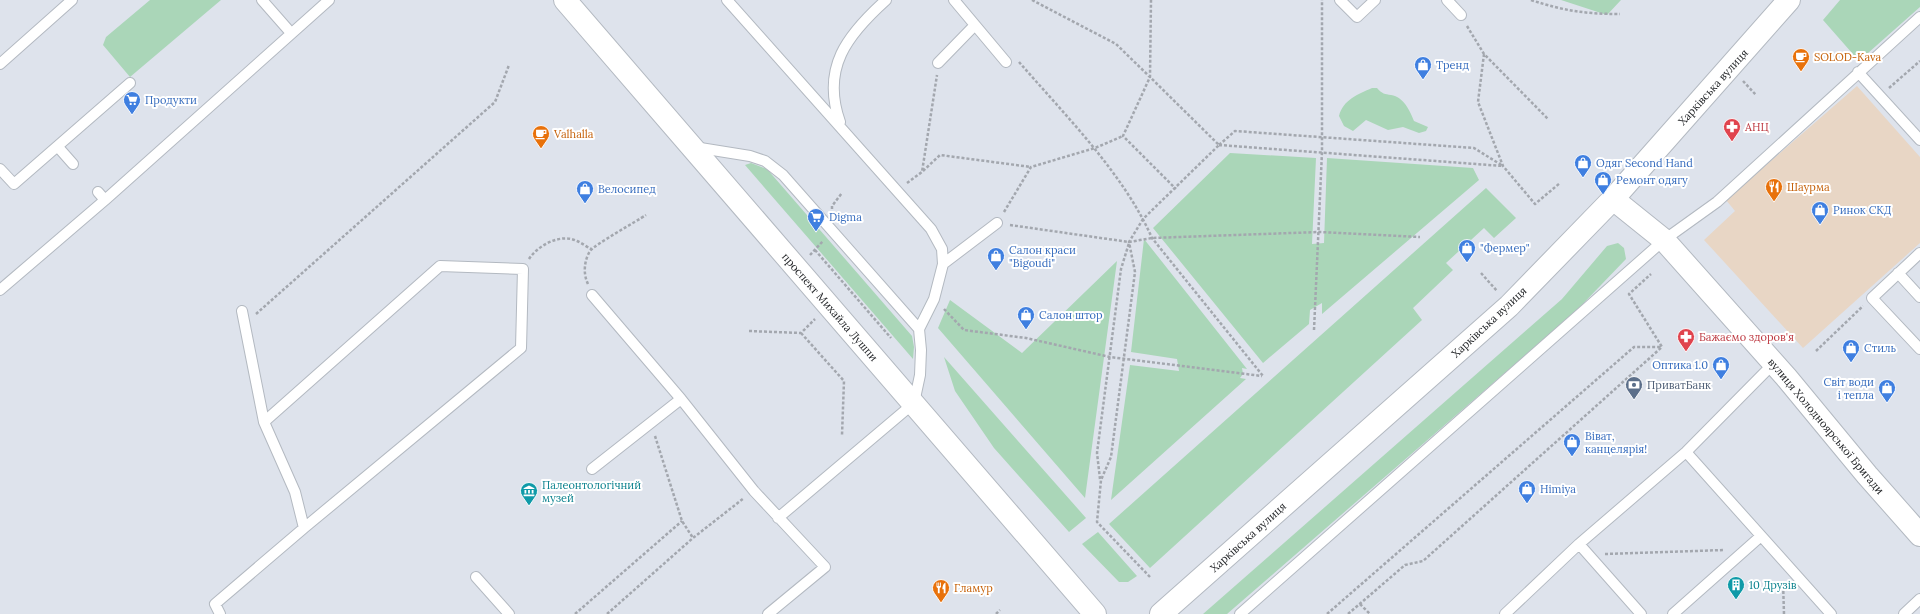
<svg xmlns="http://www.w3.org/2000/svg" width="1920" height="614" viewBox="0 0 1920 614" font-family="Lora,serif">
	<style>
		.commercial { fill: #e8d6c5 }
		.green { fill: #aad6b8 }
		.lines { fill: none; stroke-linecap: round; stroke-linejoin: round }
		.service-casing { stroke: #b3b9c1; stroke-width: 12 }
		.tertiary-casing { stroke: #b3b9c1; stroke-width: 24 }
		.primary-casing { stroke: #b3b9c1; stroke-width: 24 }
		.path { stroke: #a3a7ae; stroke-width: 2.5; stroke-dasharray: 3 2; stroke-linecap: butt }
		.service { stroke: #fff; stroke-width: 10 }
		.tertiary { stroke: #fff; stroke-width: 22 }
		.primary { stroke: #fff; stroke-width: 22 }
		.labels { text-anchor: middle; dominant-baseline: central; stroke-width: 4; stroke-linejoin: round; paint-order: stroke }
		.food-label { font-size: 11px; fill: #c56008; stroke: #fff; text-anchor: start }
		.shop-label { font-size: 11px; fill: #366cbe; stroke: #fff; text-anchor: start }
		.street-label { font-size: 11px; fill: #232528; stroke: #fff }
		.health-label { font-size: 11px; fill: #be3a42; stroke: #fff; text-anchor: start }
		.service-label { font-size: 11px; fill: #4e5e75; stroke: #fff; text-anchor: start }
		.culture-label { font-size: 11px; fill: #0d838f; stroke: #fff; text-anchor: start }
	</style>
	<rect width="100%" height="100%" fill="#dee3ec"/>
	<path class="commercial" d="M 1857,86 L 1920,157 L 1920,243 L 1803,348 L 1704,240 L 1735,211 L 1726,200 Z"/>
	<path class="green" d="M 150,0 L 221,0 L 130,77 L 103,45 L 106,37 Z
		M 1561,0 L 1621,0 L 1607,15 Z
		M 1840,0 L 1920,0 L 1920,7 L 1859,61 L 1823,20 Z
		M 1372,88 L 1377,88 C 1382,94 1385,94 1391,95 C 1404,97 1410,111 1414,121 L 1428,127 L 1426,131 L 1419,133 L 1403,127 L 1388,130 L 1366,120 L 1353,131 L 1344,126 L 1339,116 C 1343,100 1358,94 1372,88 Z
		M 1230,153 L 1316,158 L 1312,244 L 1324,243 L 1327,158 L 1473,168 L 1479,180 L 1322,314 L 1322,303 L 1310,310 L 1309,324 L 1263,363 L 1153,228 Z
		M 751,163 L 767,169 L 912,336 L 914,347 L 913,359 L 745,165 Z
		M 1486,188 L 1516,218 L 1494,238 L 1484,228 L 1446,263 L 1453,270 L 1413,308 L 1422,320 L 1150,568 L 1109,524 Z
		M 1144,239 L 1247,369 L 1242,368 L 1243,374 L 1240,378 L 1246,379 L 1111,500 L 1130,365 L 1179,371 L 1177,359 L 1131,352 Z
		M 1618,243 L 1624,248 L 1626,259 L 1576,311 L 1227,614 L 1203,614 L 1562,299 L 1607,246 Z
		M 1117,261 L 1085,498 L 938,328 L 950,300 L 1022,353 Z
		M 944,357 L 1086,518 L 1069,532 L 994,448 L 955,391 Z
		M 1098,532 L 1137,576 L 1128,582 L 1119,582 L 1082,544 Z"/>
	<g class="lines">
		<defs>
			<path id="service" d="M 262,0 L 291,33
				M 727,0 L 931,229 L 942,249 L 943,264 L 934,299 L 919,329 L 921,350 L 920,375 L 914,403 L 778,518
				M 954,0 L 1006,62
				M 1340,0 L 1357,17 L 1375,0
				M 1447,0 L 1461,15
				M 938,63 L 975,25
				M 0,64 L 72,0
				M 1858,72 L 1920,140
				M 840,122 C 821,68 847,35 886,0
				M 58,147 L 73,164
				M 694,147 L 750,156 L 765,161 L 783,175 L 919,329
				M 0,169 L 14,184 L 130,83
				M 98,192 L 105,200 L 329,0
				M 1920,253 L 1872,298 L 1920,349
				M 943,264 L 997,223
				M 1898,273 L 1920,297
				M 0,290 L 105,200
				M 592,295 L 681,399 L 754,491 L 825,567 L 768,614
				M 264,422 L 440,266 L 523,269 L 521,348 L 304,528
				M 1686,452 L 1831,614
				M 592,469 L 681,399
				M 1579,544 L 1641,614
				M 476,577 L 509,614
				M 220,614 L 215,604 L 304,528 L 295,492 L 264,422 L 242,311
				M 1240,614 L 1664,240 L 1717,202 L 1920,17
				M 1505,614 L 1579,544 L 1686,452 L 1773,364
				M 1673,614 L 1761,536
				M 1904,614 L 1920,599"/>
			<path id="tertiary" d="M 1613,199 L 1664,240 L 1786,377 L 1867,475 L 1920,535"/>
			<path id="primary" d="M 565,0 L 1095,614
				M 1161,614 L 1509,306 L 1613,199 L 1789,0"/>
		</defs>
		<use href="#service" class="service-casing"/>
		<use href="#tertiary" class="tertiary-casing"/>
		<use href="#primary" class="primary-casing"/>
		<path class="path" d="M 1032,0 L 1116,44 L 1150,77 L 1123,136 L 1176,189
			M 1531,0 C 1564,11 1586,14 1620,14
			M 1467,26 L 1484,54 L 1548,119
			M 1484,54 L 1478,102 L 1503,166 L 1535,204 L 1560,183
			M 1019,62 C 1065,115 1124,174 1152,238 L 1263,376
			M 1743,81 L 1756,95
			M 1889,88 L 1920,61
			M 1219,145 L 1235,131 L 1474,148 L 1503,166
			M 1219,145 L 1503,166
			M 923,171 L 940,155 L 1031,167
			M 907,183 L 922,172 L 937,75
			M 832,209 L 832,206 L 842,193
			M 1004,212 L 1031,167 L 1095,148 L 1123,136
			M 1010,225 L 1129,242 L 1152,238 L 1319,232 L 1420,237
			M 815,250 L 891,338
			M 810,255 L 823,241
			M 529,259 C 538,245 561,233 577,241 C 582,243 587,247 591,249
			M 1481,273 L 1497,291
			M 588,284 C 583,274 584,261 590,251 C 594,245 637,221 646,215
			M 944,309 L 964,330 L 1026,338 L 1110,357 L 1262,376
			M 256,314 L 495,102 L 509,65
			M 1314,330 L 1322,152 L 1322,0
			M 749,331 L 801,333 L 815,319
			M 801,333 L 844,381 L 842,435
			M 1816,351 L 1863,306
			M 655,436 L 682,521 L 693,538
			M 1100,479 L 1097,453 L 1121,269 L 1129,243
			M 1605,554 L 1724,550
			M 1150,577 L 1097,522 L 1101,480 L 1111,457 L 1135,272 L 1129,242 L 1143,219 L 1219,145 L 1150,77 L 1151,0
			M 1783,581 L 1784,614
			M 1360,604 L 1370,614
			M 575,614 L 682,521
			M 607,614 L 693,538 L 744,498
			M 996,614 L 1000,610
			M 1327,614 L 1634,347 L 1662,347
			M 1348,614 L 1405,565 L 1423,561 L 1662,347 L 1629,294 L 1651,274"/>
		<use href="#service" class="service"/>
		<use href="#tertiary" class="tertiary"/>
		<use href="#primary" class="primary"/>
	</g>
	<defs>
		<symbol id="cafe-pin" viewBox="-11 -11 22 30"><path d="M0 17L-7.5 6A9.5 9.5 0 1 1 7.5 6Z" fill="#e8710a" stroke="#fff"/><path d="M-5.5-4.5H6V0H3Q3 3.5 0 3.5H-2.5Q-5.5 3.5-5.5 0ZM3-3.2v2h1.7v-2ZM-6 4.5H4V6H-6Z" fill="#fff"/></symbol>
		<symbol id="shop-pin" viewBox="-11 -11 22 30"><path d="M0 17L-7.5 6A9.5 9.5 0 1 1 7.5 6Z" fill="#3f7fe0" stroke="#fff"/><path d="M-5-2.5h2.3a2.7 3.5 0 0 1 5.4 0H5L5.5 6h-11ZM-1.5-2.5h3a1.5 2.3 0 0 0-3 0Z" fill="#fff"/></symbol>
		<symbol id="supermarket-pin" viewBox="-11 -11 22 30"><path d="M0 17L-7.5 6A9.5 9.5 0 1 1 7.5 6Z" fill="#3f7fe0" stroke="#fff"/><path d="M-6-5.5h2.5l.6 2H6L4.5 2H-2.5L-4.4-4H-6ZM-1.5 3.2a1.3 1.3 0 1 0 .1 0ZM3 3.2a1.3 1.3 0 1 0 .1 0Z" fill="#fff"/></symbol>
		<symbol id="pharmacy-pin" viewBox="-11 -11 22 30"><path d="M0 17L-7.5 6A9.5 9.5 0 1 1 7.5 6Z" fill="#e0444e" stroke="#fff"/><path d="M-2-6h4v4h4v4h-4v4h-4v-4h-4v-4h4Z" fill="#fff"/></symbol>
		<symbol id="restaurant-pin" viewBox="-11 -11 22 30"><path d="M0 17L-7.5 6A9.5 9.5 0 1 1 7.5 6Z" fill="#e8710a" stroke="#fff"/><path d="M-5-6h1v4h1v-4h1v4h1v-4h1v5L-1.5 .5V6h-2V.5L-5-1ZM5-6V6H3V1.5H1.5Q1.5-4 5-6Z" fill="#fff"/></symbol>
		<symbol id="bank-pin" viewBox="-11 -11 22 30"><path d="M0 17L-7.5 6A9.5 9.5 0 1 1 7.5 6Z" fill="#5c6f8a" stroke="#fff"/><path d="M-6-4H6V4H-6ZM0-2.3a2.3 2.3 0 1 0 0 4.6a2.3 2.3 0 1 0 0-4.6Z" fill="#fff"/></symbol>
		<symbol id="museum-pin" viewBox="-11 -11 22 30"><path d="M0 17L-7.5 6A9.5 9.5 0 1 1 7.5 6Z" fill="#0f9aa8" stroke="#fff"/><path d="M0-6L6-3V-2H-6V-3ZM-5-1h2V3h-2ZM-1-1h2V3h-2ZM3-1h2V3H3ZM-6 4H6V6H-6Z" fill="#fff"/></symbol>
		<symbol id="building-pin" viewBox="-11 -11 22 30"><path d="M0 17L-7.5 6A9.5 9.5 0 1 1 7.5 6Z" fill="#0f9aa8" stroke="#fff"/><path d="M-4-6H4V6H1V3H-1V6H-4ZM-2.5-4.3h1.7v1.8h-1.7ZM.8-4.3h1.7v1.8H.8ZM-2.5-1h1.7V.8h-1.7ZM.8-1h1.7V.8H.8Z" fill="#fff"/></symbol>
	</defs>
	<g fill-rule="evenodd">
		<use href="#cafe-pin" x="1791" y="47" width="20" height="27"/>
		<use href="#shop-pin" x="1413" y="55" width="20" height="27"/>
		<use href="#supermarket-pin" x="122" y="90" width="20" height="27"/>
		<use href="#pharmacy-pin" x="1722" y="117" width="20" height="27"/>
		<use href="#cafe-pin" x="531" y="124" width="20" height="27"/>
		<use href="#shop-pin" x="1573" y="153" width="20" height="27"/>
		<use href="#shop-pin" x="1593" y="170" width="20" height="27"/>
		<use href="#restaurant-pin" x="1764" y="177" width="20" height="27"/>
		<use href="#shop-pin" x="575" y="179" width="20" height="27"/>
		<use href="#shop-pin" x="1810" y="200" width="20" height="27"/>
		<use href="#supermarket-pin" x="806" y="207" width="20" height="27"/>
		<use href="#shop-pin" x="1457" y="238" width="20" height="27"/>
		<use href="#shop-pin" x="986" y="246" width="20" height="27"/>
		<use href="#shop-pin" x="1016" y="305" width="20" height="27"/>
		<use href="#pharmacy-pin" x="1676" y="327" width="20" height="27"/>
		<use href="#shop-pin" x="1841" y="338" width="20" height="27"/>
		<use href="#shop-pin" x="1711" y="355" width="20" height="27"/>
		<use href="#bank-pin" x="1624" y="375" width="20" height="27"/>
		<use href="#shop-pin" x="1877" y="378" width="20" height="27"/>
		<use href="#shop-pin" x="1562" y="432" width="20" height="27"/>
		<use href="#shop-pin" x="1517" y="479" width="20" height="27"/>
		<use href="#museum-pin" x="519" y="481" width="20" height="27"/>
		<use href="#building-pin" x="1726" y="575" width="20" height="27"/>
		<use href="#restaurant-pin" x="931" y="578" width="20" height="27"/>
	</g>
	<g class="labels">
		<g class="food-label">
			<text x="1814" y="57">SOLOD-Kava</text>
			<text x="554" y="134">Valhalla</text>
			<text x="1787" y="187">Шаурма</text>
			<text x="954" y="588">Гламур</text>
		</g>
		<g class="shop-label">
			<text x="1436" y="65">Тренд</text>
			<text x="145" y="100">Продукти</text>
			<text x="1596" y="163">Одяг Second Hand</text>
			<text x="1616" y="180">Ремонт одягу</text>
			<text x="598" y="189">Велосипед</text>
			<text x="1833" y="210">Ринок СКД</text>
			<text x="829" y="217">Digma</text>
			<text x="1480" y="248">"Фермер"</text>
			<text x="1009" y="250">Салон краси<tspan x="1009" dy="13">"Bigoudi"</tspan></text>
			<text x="1039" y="315">Салон штор</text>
			<text x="1864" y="348">Стиль</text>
			<text x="1708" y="365" text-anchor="end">Оптика 1.0</text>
			<text x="1874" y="382" text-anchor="end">Світ води<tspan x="1874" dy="13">і тепла</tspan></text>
			<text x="1585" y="436">Віват,<tspan x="1585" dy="13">канцелярія!</tspan></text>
			<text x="1540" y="489">Himiya</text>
		</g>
		<g class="street-label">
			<text transform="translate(1713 87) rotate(-48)">Харківська вулиця</text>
			<text transform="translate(830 307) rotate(49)">проспект Михайла Лушпи</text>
			<text transform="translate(1489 322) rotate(-43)">Харківська вулиця</text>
			<text transform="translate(1826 426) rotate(50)">вулиця Холодноярської Бригади</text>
			<text transform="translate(1248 537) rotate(-42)">Харківська вулиця</text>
		</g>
		<g class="health-label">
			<text x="1745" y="127">АНЦ</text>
			<text x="1699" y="337">Бажаємо здоров'я</text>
		</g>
		<g class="service-label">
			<text x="1647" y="385">ПриватБанк</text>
		</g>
		<g class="culture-label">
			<text x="542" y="485">Палеонтологічний<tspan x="542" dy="13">музей</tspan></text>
			<text x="1749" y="585">10 Друзів</text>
		</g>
	</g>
</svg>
